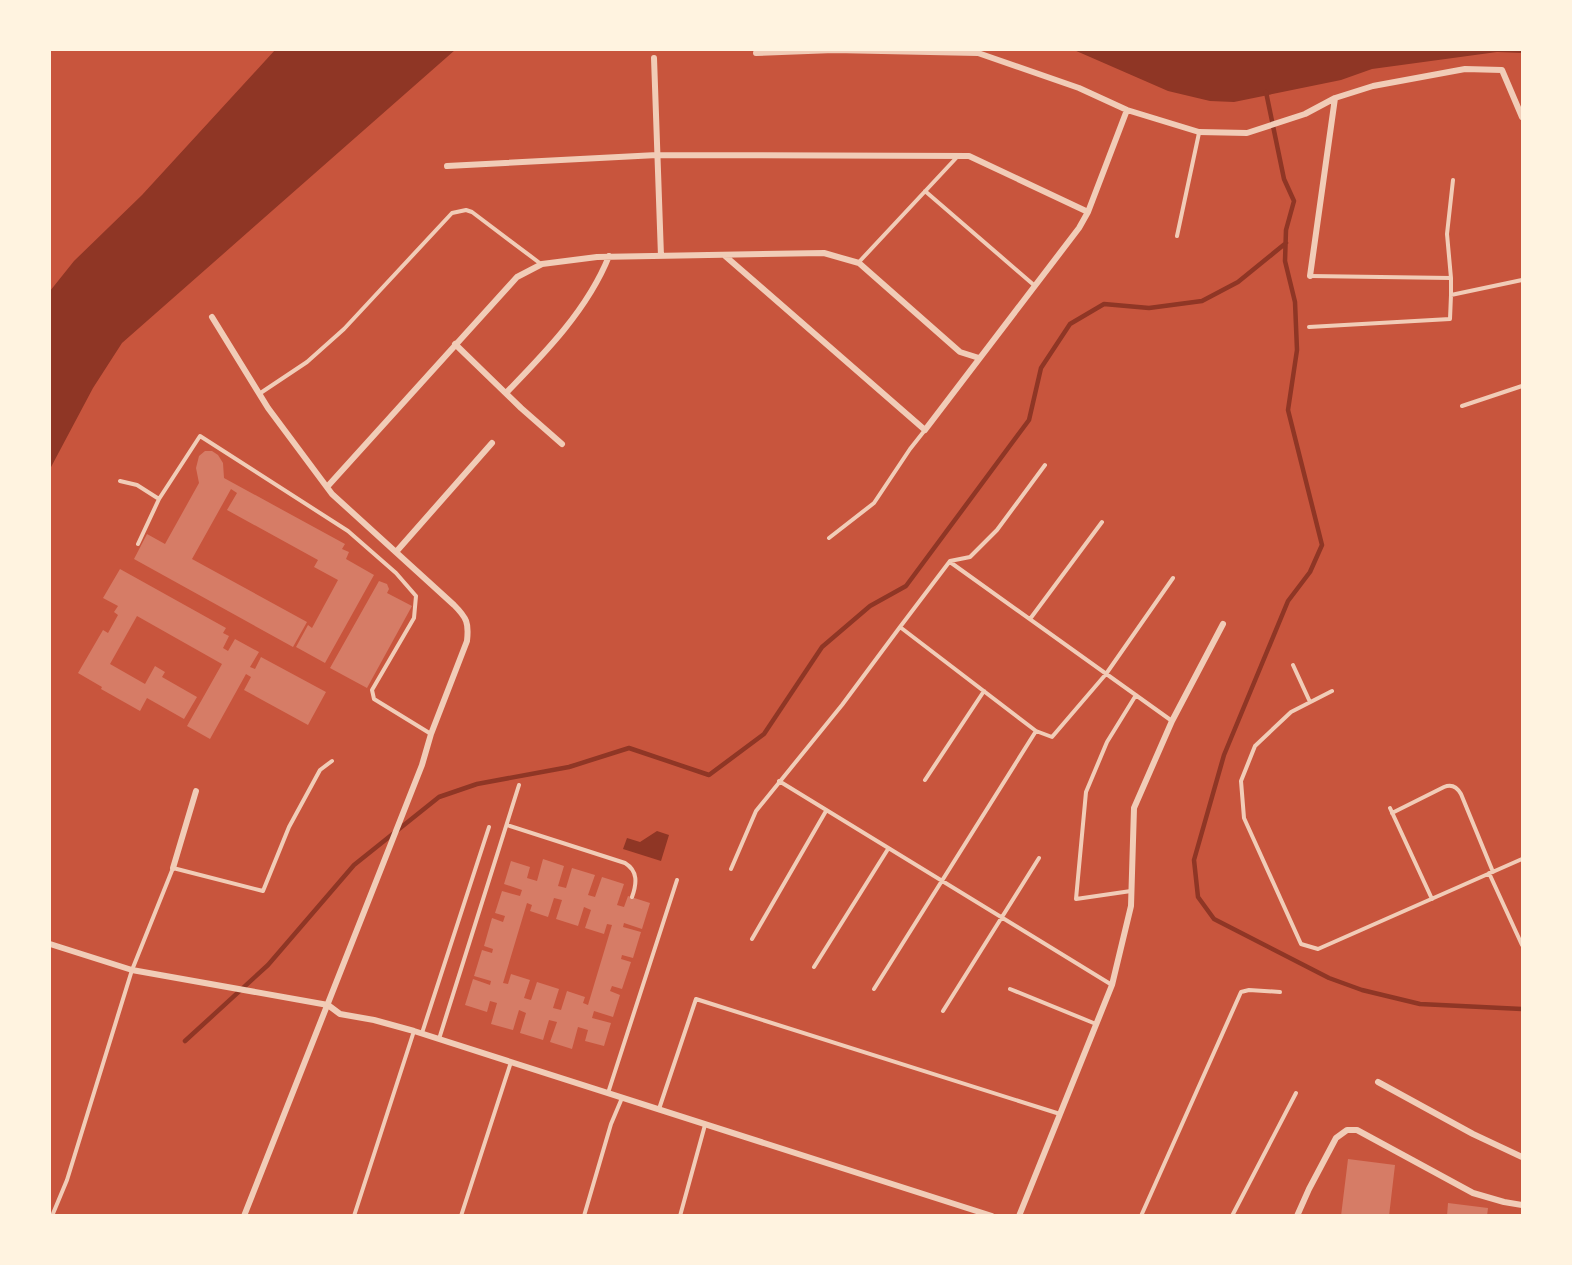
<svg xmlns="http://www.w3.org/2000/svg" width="1572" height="1265" viewBox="0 0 1572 1265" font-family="'Space Grotesk',sans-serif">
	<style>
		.water { fill: #8f3625 }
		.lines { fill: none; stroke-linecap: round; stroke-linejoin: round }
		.stream { stroke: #8f3625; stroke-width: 4.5 }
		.building { fill: #d67c66; fill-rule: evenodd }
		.service { stroke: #f1ccb7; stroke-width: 4 }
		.minor { stroke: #f1ccb7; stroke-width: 6 }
	</style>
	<rect width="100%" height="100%" fill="#c8553d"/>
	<path class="water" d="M 275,50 L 455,50 L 122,343 L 93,388 L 50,469 L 50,291 L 74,261 L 142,195 Z
		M 1074,50 L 1522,50 L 1522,53 L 1497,52 L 1372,69 L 1341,80 L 1234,102 L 1210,101 L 1168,91 Z
		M 657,831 L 669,835 L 661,861 L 623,849 L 627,838 L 640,842 Z"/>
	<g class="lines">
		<path class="stream" d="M 1266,92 L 1284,179 L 1294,201 L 1286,230 L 1285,261 L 1295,302 L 1297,350 L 1288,410 L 1322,545 L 1310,572 L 1288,601 L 1224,755 L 1194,860 L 1198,897 L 1214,919 L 1329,978 L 1362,990 L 1420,1004 L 1522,1009
			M 185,1041 L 268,965 L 354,865 L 439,797 L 477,784 L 569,767 L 629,748 L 709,775 L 764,734 L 822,647 L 870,606 L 906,586 L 1029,420 L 1041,368 L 1070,324 L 1104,304 L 1149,308 L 1202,301 L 1238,282 L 1286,243"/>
	</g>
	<path class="building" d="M 205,451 L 212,451 L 218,455 L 223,463 L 224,478 L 345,544 L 342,549 L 349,552 L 346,559 L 374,575 L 325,663 L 296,647 L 308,625 L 312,628 L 338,580 L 314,567 L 318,560 L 227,510 L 237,493 L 231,489 L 192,559 L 307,622 L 293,647 L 134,559 L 147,534 L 165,544 L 199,483 L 196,468 L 199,456 Z
		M 120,569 L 226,628 L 223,633 L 229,636 L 223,648 L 228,651 L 235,639 L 259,652 L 250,667 L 255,669 L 261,657 L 326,692 L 308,725 L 244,690 L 251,677 L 246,674 L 210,739 L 187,726 L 222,664 L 137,616 L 110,664 L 145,684 L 155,666 L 165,672 L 162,677 L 197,697 L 184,719 L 147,698 L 140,711 L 101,689 L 102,687 L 78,673 L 103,630 L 108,633 L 118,615 L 114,612 L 118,606 L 103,598 Z
		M 379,581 L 387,584 L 389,589 L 387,593 L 412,606 L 367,688 L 330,668 Z
		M 543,859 L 564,866 L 558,886 L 566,888 L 572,868 L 595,875 L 588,895 L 595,897 L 602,877 L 624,884 L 617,905 L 624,907 L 628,896 L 650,903 L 642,929 L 624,923 L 623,927 L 641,932 L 633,958 L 622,955 L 621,959 L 631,962 L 622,989 L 612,986 L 610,991 L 620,995 L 613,1017 L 594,1011 L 592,1018 L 611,1023 L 604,1046 L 585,1041 L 588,1030 L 578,1027 L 572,1049 L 550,1042 L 557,1022 L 549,1020 L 543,1040 L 520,1033 L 526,1013 L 519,1010 L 513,1030 L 491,1024 L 497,1003 L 490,1001 L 487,1012 L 465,1005 L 473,979 L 490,985 L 491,981 L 474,976 L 482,950 L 492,953 L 493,949 L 484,946 L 492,918 L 503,922 L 505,916 L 495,913 L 502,891 L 520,896 L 522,890 L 504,884 L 511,861 L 530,867 L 527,878 L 537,881 ZM 554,898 L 562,900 L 556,919 L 578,926 L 584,907 L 591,910 L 585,928 L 604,934 L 607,924 L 612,925 L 588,1005 L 583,1003 L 585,997 L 567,991 L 561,1010 L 553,1008 L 559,989 L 537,982 L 531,1000 L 524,998 L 530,980 L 511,974 L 508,984 L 503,983 L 527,903 L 532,905 L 530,911 L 548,917 Z
		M 1348,1159 L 1395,1165 L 1389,1216 L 1341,1216 Z
		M 1448,1203 L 1488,1208 L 1487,1216 L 1447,1216 Z"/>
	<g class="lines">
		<path class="service" d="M 925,191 L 1035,286
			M 1177,236 L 1199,133
			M 859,262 L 958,156
			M 1310,276 L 1451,278 L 1451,295
			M 1451,278 L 1447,234 L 1453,180
			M 1309,327 L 1450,319 L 1451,295 L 1522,280
			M 259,394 L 307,362 L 344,329 L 452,213 L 466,210 L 472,212 L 541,264
			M 1462,406 L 1522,386
			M 1045,465 L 997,530 L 970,557 L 950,561 L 900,627 L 1036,731 L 1052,737 L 1106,674 L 1173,578
			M 120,481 L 137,485 L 159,499 L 200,436 L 348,531 L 396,573 L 416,596 L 414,618 L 372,690 L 374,699 L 431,734
			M 829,538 L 874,503 L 910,449 L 925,430
			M 138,544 L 159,499
			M 950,562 L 1172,721
			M 1030,619 L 1102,522
			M 1293,665 L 1310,702
			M 1332,691 L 1291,712 L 1255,746 L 1241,781 L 1244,818 L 1301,944 L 1318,949 L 1522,859
			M 925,780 L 984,691
			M 779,781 L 1112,985
			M 1390,808 L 1432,899
			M 1392,813 L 1444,787 C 1451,784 1457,787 1461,794 L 1493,872
			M 507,825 L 625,863 C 638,871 637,883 632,897
			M 731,869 L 756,811 L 842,705 L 900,627
			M 1489,873 L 1522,945
			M 1131,891 L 1076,899 L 1086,792 L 1107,742 L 1136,695
			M 752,939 L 826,811
			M 814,967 L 888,849
			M 874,989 L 1036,731
			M 1010,989 L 1096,1024
			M 943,1011 L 1039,858
			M 422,1033 L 489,827
			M 439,1039 L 519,785
			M 608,1093 L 677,880
			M 659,1109 L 696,999 L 1060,1114
			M 52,1216 L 67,1180 L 132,970 L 173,868 L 263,891 L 289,827 L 320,770 L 332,761
			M 354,1216 L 414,1031
			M 461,1216 L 511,1062
			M 584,1216 L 611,1124 L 622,1098
			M 680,1216 L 705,1125
			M 1141,1216 L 1241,992 L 1249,990 L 1280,992
			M 1232,1216 L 1296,1093"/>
		<path class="minor" d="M 756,53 L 834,50 L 978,53 L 1079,88 L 1127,110 L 1199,132 L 1247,133 L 1305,114 L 1335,98 L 1373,86 L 1465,69 L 1502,70 L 1522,117
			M 654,58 L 661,256
			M 447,166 L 657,155 L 969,156 L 1088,212
			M 724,255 L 925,430 L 1079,228 L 1088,212 L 1127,110
			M 1310,276 L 1335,98
			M 212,317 L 268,408 L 332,494 L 454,605 C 467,618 469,623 467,641 L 431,734 L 422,765 L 244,1216
			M 455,344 L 521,408 L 562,444
			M 506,393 C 545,353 588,309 609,256
			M 327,487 L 517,277 L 542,264 L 597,257 L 824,253 L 859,263 L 960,352 L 979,358
			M 396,552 L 492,443
			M 173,868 L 196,791
			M 50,944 L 132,970 L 328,1005 L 340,1014 L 374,1020 L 414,1031 L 992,1216
			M 1378,1082 L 1473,1134 L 1522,1157
			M 1019,1216 L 1112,985 L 1131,906 L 1134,808 L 1172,721 L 1223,624
			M 1297,1216 L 1309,1189 L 1336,1138 L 1347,1130 L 1357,1130 L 1473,1193 L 1504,1202 L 1522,1205"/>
	</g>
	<rect width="1572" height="1265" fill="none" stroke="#fff3e0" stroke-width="102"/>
</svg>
